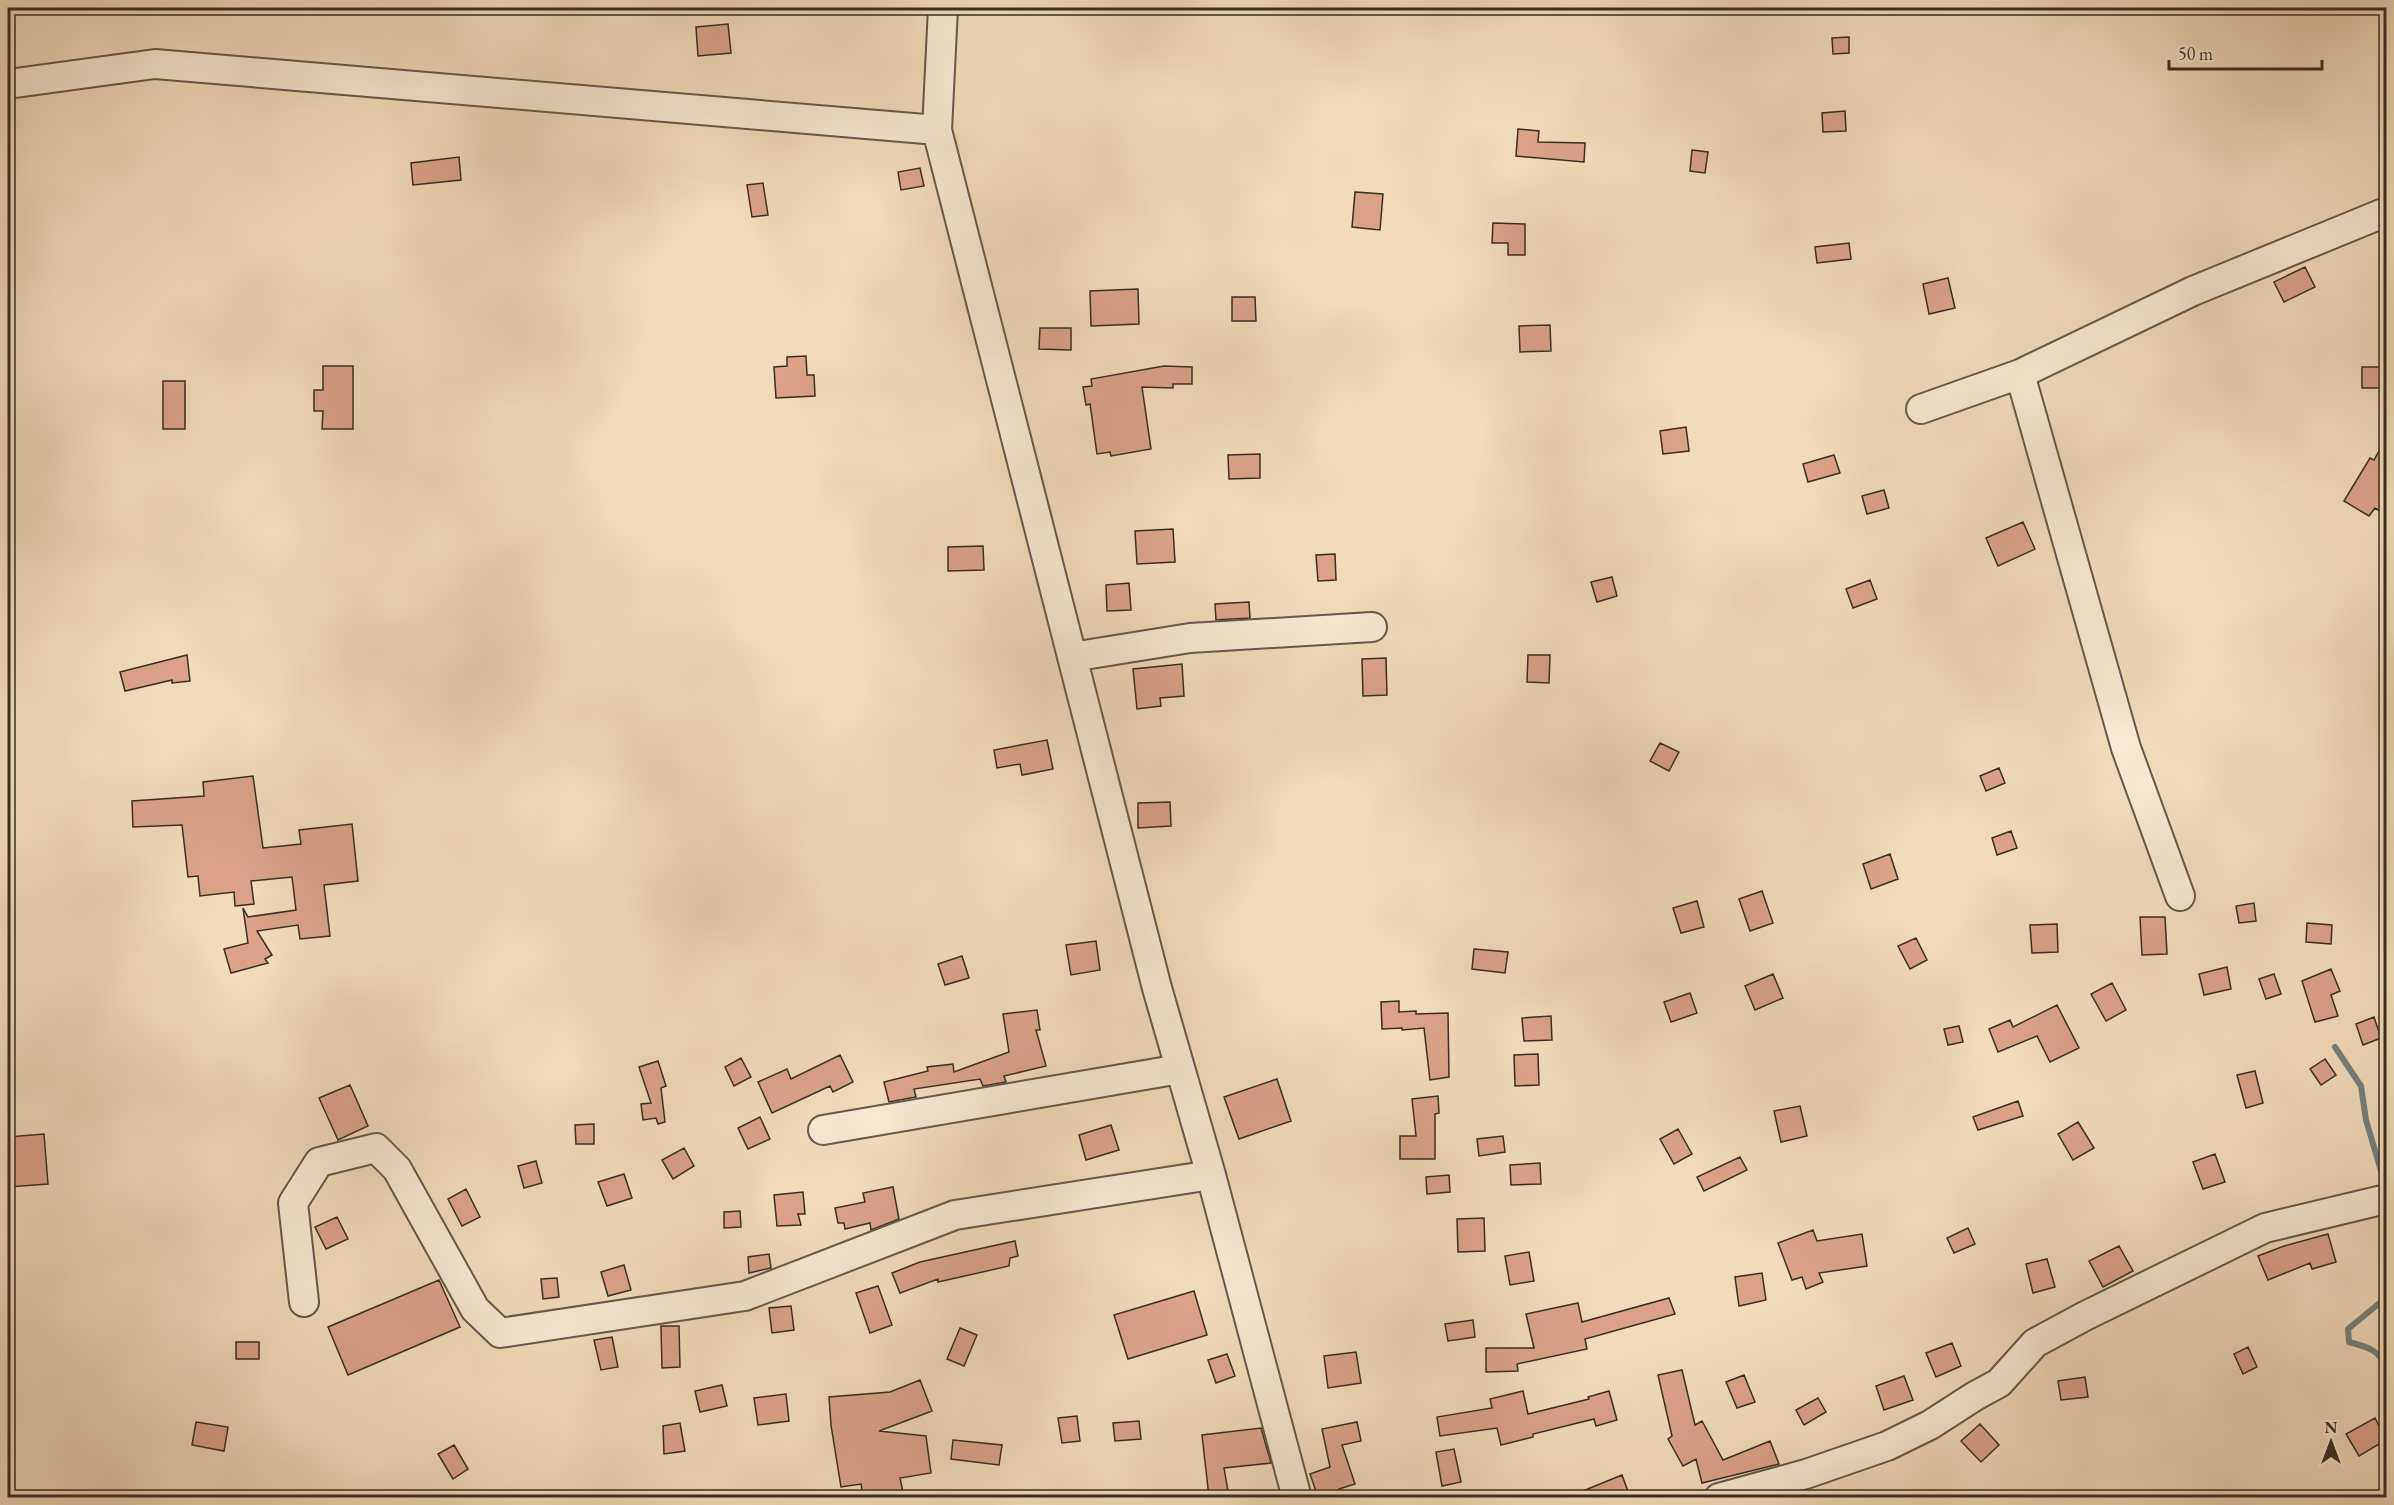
<svg xmlns="http://www.w3.org/2000/svg" width="2394" height="1505" viewBox="0 0 2394 1505" font-family="'EB Garamond',serif">
	<style>
		.lines { fill: none; stroke-linecap: round; stroke-linejoin: round }
		.stream { stroke: #74817d; stroke-width: 6 }
		.building { fill: #dba288; stroke: #372e25; stroke-width: 1.5 }
		.minor-casing { stroke: #66594a; stroke-width: 32 }
		.minor { stroke: #f6e8d2; stroke-width: 28 }
	</style>
	<rect width="100%" height="100%" fill="#f1dbba"/>
	<filter id="stains"><feTurbulence type="fractalNoise" baseFrequency=".00333" numOctaves="4"/><feColorMatrix values="0 0 0 0 .2 0 0 0 0 .09 0 0 0 0 .02 0 0 0 .5 -.17"/></filter>
	<radialGradient id="worn" r=".72"><stop offset=".6" stop-color="#630" stop-opacity="0"/><stop offset="1" stop-color="#630" stop-opacity=".3"/></radialGradient>
	<g class="lines">
		<path class="stream" d="M 2335,1047 L 2361,1086 L 2366,1120 L 2386,1188
			M 2386,1274 L 2382,1301 L 2348,1329 L 2349,1342 C 2367,1347 2379,1349 2386,1368"/>
	</g>
	<path class="building" d="M 728,24 L 731,53 L 698,56 L 696,27 Z
		M 1849,37 L 1849,53 L 1833,54 L 1832,38 Z
		M 1845,111 L 1846,131 L 1823,132 L 1822,113 Z
		M 1518,129 L 1539,131 L 1538,142 L 1585,143 L 1584,162 L 1516,156 Z
		M 1692,150 L 1708,152 L 1705,173 L 1690,171 Z
		M 459,157 L 461,180 L 413,185 L 411,163 Z
		M 920,168 L 924,186 L 901,190 L 898,172 Z
		M 763,183 L 768,215 L 752,217 L 747,185 Z
		M 1355,192 L 1383,194 L 1380,230 L 1352,227 Z
		M 1493,223 L 1525,224 L 1525,255 L 1508,255 L 1508,243 L 1492,243 Z
		M 1849,243 L 1851,259 L 1817,263 L 1815,247 Z
		M 2305,267 L 2315,287 L 2284,302 L 2274,282 Z
		M 1948,278 L 1955,308 L 1929,314 L 1923,284 Z
		M 1138,289 L 1139,324 L 1091,326 L 1090,291 Z
		M 1232,297 L 1255,297 L 1256,321 L 1232,321 Z
		M 1550,325 L 1551,351 L 1520,352 L 1519,326 Z
		M 1040,328 L 1071,328 L 1071,350 L 1039,349 Z
		M 806,356 L 807,375 L 814,375 L 815,396 L 776,398 L 774,367 L 787,366 L 787,357 Z
		M 323,366 L 353,366 L 353,429 L 322,429 L 323,411 L 314,411 L 314,390 L 323,390 Z
		M 1164,366 L 1192,367 L 1192,384 L 1173,384 L 1173,388 L 1142,387 L 1151,449 L 1111,456 L 1110,452 L 1097,454 L 1090,404 L 1086,405 L 1083,387 L 1092,386 L 1091,379 Z
		M 2362,367 L 2381,367 L 2381,388 L 2362,388 Z
		M 163,381 L 185,381 L 185,429 L 163,429 Z
		M 1686,427 L 1689,451 L 1663,454 L 1660,431 Z
		M 2386,438 L 2386,515 L 2375,508 L 2369,516 L 2344,501 L 2370,458 L 2374,460 Z
		M 1260,454 L 1260,478 L 1229,479 L 1228,455 Z
		M 1834,455 L 1840,473 L 1808,482 L 1803,464 Z
		M 1884,490 L 1889,508 L 1867,514 L 1862,496 Z
		M 2023,522 L 2035,549 L 1998,566 L 1986,538 Z
		M 1173,529 L 1175,562 L 1137,564 L 1135,531 Z
		M 983,546 L 984,570 L 948,571 L 948,547 Z
		M 1335,554 L 1336,580 L 1318,581 L 1316,555 Z
		M 1612,577 L 1617,596 L 1597,602 L 1591,582 Z
		M 1870,580 L 1877,599 L 1853,608 L 1846,589 Z
		M 1129,583 L 1131,610 L 1107,611 L 1106,585 Z
		M 1249,602 L 1250,618 L 1216,620 L 1215,604 Z
		M 187,655 L 190,681 L 172,683 L 172,680 L 125,691 L 120,672 Z
		M 1528,655 L 1550,655 L 1549,683 L 1527,682 Z
		M 1386,658 L 1387,695 L 1363,696 L 1362,659 Z
		M 1182,664 L 1184,696 L 1160,698 L 1161,706 L 1137,709 L 1133,669 Z
		M 1047,740 L 1053,769 L 1022,775 L 1020,764 L 997,768 L 994,750 Z
		M 1660,743 L 1679,752 L 1669,771 L 1650,761 Z
		M 1999,768 L 2005,783 L 1986,791 L 1980,776 Z
		M 253,776 L 263,848 L 301,844 L 299,830 L 352,824 L 358,881 L 324,885 L 330,936 L 300,939 L 298,925 L 257,931 L 272,955 L 265,959 L 268,963 L 231,973 L 224,949 L 248,943 L 243,908 L 248,917 L 296,910 L 292,877 L 251,881 L 254,904 L 235,906 L 234,892 L 200,896 L 198,876 L 188,877 L 182,825 L 133,827 L 132,801 L 204,796 L 203,782 Z
		M 1170,802 L 1171,826 L 1138,828 L 1138,803 Z
		M 2011,831 L 2017,848 L 1997,855 L 1992,838 Z
		M 1890,854 L 1898,879 L 1871,889 L 1863,864 Z
		M 1762,891 L 1773,923 L 1750,931 L 1739,899 Z
		M 1697,901 L 1704,927 L 1681,933 L 1673,908 Z
		M 2254,903 L 2256,921 L 2239,923 L 2236,906 Z
		M 2140,917 L 2165,917 L 2167,954 L 2142,955 Z
		M 2307,923 L 2332,925 L 2331,944 L 2306,942 Z
		M 2057,924 L 2058,952 L 2032,953 L 2030,925 Z
		M 1916,938 L 1927,960 L 1910,969 L 1898,946 Z
		M 1096,941 L 1100,970 L 1071,975 L 1066,945 Z
		M 1474,949 L 1508,952 L 1505,973 L 1472,969 Z
		M 962,956 L 969,978 L 945,985 L 938,964 Z
		M 2227,967 L 2231,989 L 2204,995 L 2199,974 Z
		M 2331,969 L 2340,991 L 2331,995 L 2338,1016 L 2315,1022 L 2302,981 Z
		M 1773,974 L 1783,998 L 1755,1010 L 1745,986 Z
		M 2274,974 L 2281,994 L 2266,999 L 2259,979 Z
		M 2112,983 L 2126,1010 L 2106,1021 L 2091,994 Z
		M 1690,993 L 1697,1013 L 1671,1022 L 1664,1002 Z
		M 1399,1001 L 1399,1012 L 1416,1011 L 1416,1014 L 1448,1013 L 1449,1077 L 1430,1080 L 1424,1028 L 1402,1030 L 1402,1028 L 1382,1029 L 1381,1002 Z
		M 2057,1005 L 2079,1048 L 2050,1062 L 2037,1036 L 1998,1052 L 1989,1029 L 2010,1020 L 2013,1027 Z
		M 1037,1010 L 1040,1030 L 1036,1030 L 1046,1066 L 1004,1076 L 1006,1082 L 983,1086 L 980,1079 L 914,1089 L 916,1097 L 889,1102 L 884,1082 L 928,1071 L 927,1067 L 953,1064 L 954,1072 L 1009,1052 L 1003,1014 Z
		M 1551,1016 L 1552,1040 L 1524,1041 L 1522,1018 Z
		M 2374,1017 L 2381,1038 L 2363,1045 L 2356,1024 Z
		M 1959,1026 L 1963,1042 L 1948,1045 L 1944,1029 Z
		M 1538,1054 L 1539,1085 L 1515,1086 L 1514,1055 Z
		M 840,1055 L 853,1082 L 833,1092 L 830,1086 L 772,1113 L 758,1082 L 787,1069 L 791,1079 Z
		M 741,1058 L 751,1077 L 734,1086 L 725,1067 Z
		M 2325,1059 L 2336,1075 L 2321,1085 L 2310,1069 Z
		M 658,1061 L 666,1086 L 661,1088 L 665,1122 L 658,1124 L 656,1118 L 643,1120 L 641,1104 L 651,1103 L 639,1067 Z
		M 2255,1071 L 2263,1103 L 2246,1108 L 2237,1075 Z
		M 1277,1079 L 1291,1121 L 1239,1139 L 1224,1097 Z
		M 350,1085 L 368,1126 L 338,1140 L 319,1098 Z
		M 1438,1096 L 1439,1113 L 1435,1114 L 1435,1159 L 1400,1159 L 1400,1136 L 1416,1136 L 1412,1099 Z
		M 2018,1101 L 2023,1116 L 1978,1130 L 1973,1117 Z
		M 1800,1106 L 1807,1136 L 1781,1142 L 1774,1111 Z
		M 760,1117 L 770,1139 L 748,1149 L 738,1128 Z
		M 2078,1122 L 2094,1148 L 2073,1160 L 2058,1134 Z
		M 594,1124 L 594,1144 L 576,1144 L 575,1125 Z
		M 1111,1125 L 1119,1150 L 1086,1160 L 1079,1135 Z
		M 1678,1129 L 1692,1154 L 1674,1164 L 1660,1139 Z
		M 44,1134 L 48,1184 L 8,1187 L 8,1137 Z
		M 1503,1136 L 1505,1152 L 1479,1156 L 1477,1139 Z
		M 684,1148 L 694,1166 L 673,1179 L 662,1160 Z
		M 2215,1154 L 2225,1182 L 2203,1189 L 2193,1162 Z
		M 1740,1157 L 1747,1170 L 1704,1191 L 1697,1177 Z
		M 536,1161 L 542,1183 L 524,1188 L 518,1166 Z
		M 1540,1163 L 1541,1184 L 1511,1185 L 1510,1165 Z
		M 624,1174 L 632,1198 L 607,1206 L 598,1182 Z
		M 1449,1175 L 1450,1192 L 1427,1194 L 1426,1177 Z
		M 893,1187 L 899,1219 L 871,1230 L 870,1223 L 845,1229 L 844,1223 L 838,1223 L 835,1208 L 865,1202 L 863,1193 Z
		M 466,1189 L 480,1217 L 462,1226 L 448,1199 Z
		M 803,1192 L 805,1214 L 798,1214 L 801,1225 L 777,1226 L 774,1195 Z
		M 740,1211 L 741,1227 L 724,1228 L 724,1212 Z
		M 337,1217 L 348,1239 L 326,1249 L 315,1227 Z
		M 1484,1218 L 1485,1251 L 1458,1252 L 1457,1219 Z
		M 1968,1228 L 1975,1244 L 1954,1253 L 1947,1238 Z
		M 1813,1230 L 1817,1241 L 1862,1234 L 1867,1266 L 1819,1273 L 1823,1282 L 1806,1289 L 1802,1277 L 1792,1280 L 1778,1243 Z
		M 2328,1234 L 2336,1262 L 2312,1269 L 2310,1263 L 2268,1280 L 2258,1256 L 2284,1246 Z
		M 1015,1241 L 1018,1256 L 1010,1258 L 1009,1266 L 938,1282 L 938,1279 L 900,1293 L 892,1273 L 920,1262 Z
		M 2119,1246 L 2133,1271 L 2103,1287 L 2089,1261 Z
		M 1529,1252 L 1534,1281 L 1510,1285 L 1505,1256 Z
		M 769,1254 L 771,1268 L 749,1273 L 748,1257 Z
		M 2047,1259 L 2055,1287 L 2033,1293 L 2026,1264 Z
		M 624,1265 L 631,1290 L 608,1296 L 601,1272 Z
		M 1762,1273 L 1766,1300 L 1739,1306 L 1735,1277 Z
		M 557,1278 L 559,1297 L 543,1299 L 541,1279 Z
		M 439,1280 L 460,1327 L 348,1375 L 328,1327 Z
		M 878,1286 L 892,1325 L 870,1333 L 856,1293 Z
		M 1194,1291 L 1207,1335 L 1128,1359 L 1114,1315 Z
		M 1669,1298 L 1675,1314 L 1585,1339 L 1587,1349 L 1517,1364 L 1518,1371 L 1486,1372 L 1486,1348 L 1534,1348 L 1526,1314 L 1578,1303 L 1582,1322 Z
		M 791,1306 L 794,1330 L 772,1333 L 769,1308 Z
		M 1473,1320 L 1475,1337 L 1448,1341 L 1445,1324 Z
		M 661,1326 L 679,1326 L 680,1367 L 662,1368 Z
		M 960,1328 L 977,1335 L 964,1366 L 947,1359 Z
		M 612,1337 L 618,1367 L 601,1370 L 594,1340 Z
		M 236,1342 L 259,1342 L 259,1359 L 236,1359 Z
		M 1952,1343 L 1961,1366 L 1936,1377 L 1926,1353 Z
		M 2248,1347 L 2257,1367 L 2243,1374 L 2234,1354 Z
		M 1356,1352 L 1361,1383 L 1328,1388 L 1324,1356 Z
		M 1227,1354 L 1235,1376 L 1216,1383 L 1208,1360 Z
		M 1682,1370 L 1695,1425 L 1702,1421 L 1723,1460 L 1770,1441 L 1779,1464 L 1702,1483 L 1696,1459 L 1683,1466 L 1668,1439 L 1672,1436 L 1658,1375 Z
		M 1744,1375 L 1755,1402 L 1737,1408 L 1726,1382 Z
		M 1904,1376 L 1913,1400 L 1884,1410 L 1876,1386 Z
		M 2085,1377 L 2088,1397 L 2061,1400 L 2058,1381 Z
		M 920,1380 L 932,1411 L 879,1431 L 926,1436 L 931,1473 L 900,1478 L 904,1497 L 863,1497 L 861,1484 L 841,1487 L 831,1425 L 829,1397 L 890,1392 Z
		M 722,1385 L 727,1406 L 700,1412 L 695,1391 Z
		M 1523,1391 L 1528,1414 L 1589,1399 L 1588,1397 L 1609,1391 L 1617,1420 L 1596,1426 L 1594,1419 L 1533,1434 L 1533,1437 L 1501,1445 L 1497,1428 L 1440,1436 L 1437,1417 L 1492,1408 L 1490,1399 Z
		M 786,1394 L 789,1421 L 758,1425 L 754,1398 Z
		M 1818,1398 L 1826,1412 L 1804,1425 L 1796,1410 Z
		M 1077,1416 L 1080,1441 L 1062,1443 L 1058,1418 Z
		M 2375,1418 L 2386,1440 L 2359,1456 L 2346,1434 Z
		M 1139,1421 L 1141,1439 L 1115,1441 L 1113,1423 Z
		M 196,1422 L 228,1427 L 224,1451 L 192,1445 Z
		M 1357,1422 L 1361,1441 L 1342,1445 L 1355,1484 L 1339,1489 L 1342,1497 L 1318,1497 L 1310,1474 L 1330,1467 L 1322,1429 Z
		M 680,1423 L 685,1451 L 664,1454 L 663,1426 Z
		M 1980,1424 L 1999,1445 L 1981,1462 L 1961,1441 Z
		M 1261,1428 L 1271,1463 L 1224,1468 L 1229,1497 L 1209,1497 L 1202,1435 Z
		M 953,1440 L 1002,1445 L 999,1465 L 951,1459 Z
		M 454,1445 L 468,1469 L 453,1479 L 438,1454 Z
		M 1454,1449 L 1461,1482 L 1442,1486 L 1436,1452 Z
		M 1622,1475 L 1630,1497 L 1568,1497 Z"/>
	<g class="lines">
		<defs>
			<path id="minor" d="M 943,8 L 937,130 L 1157,988 L 1211,1175 L 1297,1498
				M 8,84 L 155,64 L 937,130
				M 2020,374 L 2126,748 L 2180,896
				M 1921,409 L 2020,374 L 2193,291 L 2386,212
				M 1072,657 L 1190,638 L 1372,627
				M 823,1130 L 1180,1069
				M 304,1302 L 293,1203 L 319,1162 L 376,1148 L 397,1169 L 475,1309 L 500,1333 L 745,1296 L 955,1215 L 1211,1175
				M 1719,1498 L 1806,1474 L 1887,1446 L 1930,1425 L 1975,1396 L 1999,1383 L 2035,1343 L 2085,1316 L 2265,1228 L 2386,1199"/>
		</defs>
		<use href="#minor" class="minor-casing"/>
		<use href="#minor" class="minor"/>
	</g>
	<rect width="2394" height="1505" fill="none" stroke="#f1dbba" stroke-width="30"/>
	<rect x="9" y="9" width="2376" height="1487" fill="none" stroke="#372e25" stroke-width="3"/>
	<rect x="15" y="15" width="2364" height="1475" fill="none" stroke="#372e25" stroke-width="1.5"/>
	<g transform="translate(2331 1442)" stroke="#f6e8d2" stroke-width="4.5" paint-order="stroke">
	<path d="M0-4.5L10 22L0 15L-10 22Z" fill="#372e25"/>
	<text y="-9" font-size="16" font-weight="bold" text-anchor="middle" fill="#372e25">N</text>
	</g>
	<path d="M2169 60v9h153v-9" fill="none" stroke="#372e25" stroke-width="3"/>
	<text x="2178" y="60" font-size="18" fill="#372e25" stroke="#f6e8d2" stroke-width="4.5" paint-order="stroke">50 m</text>
	<rect width="100%" height="100%" filter="url(#stains)"/>
	<rect width="100%" height="100%" fill="url(#worn)"/>
</svg>
